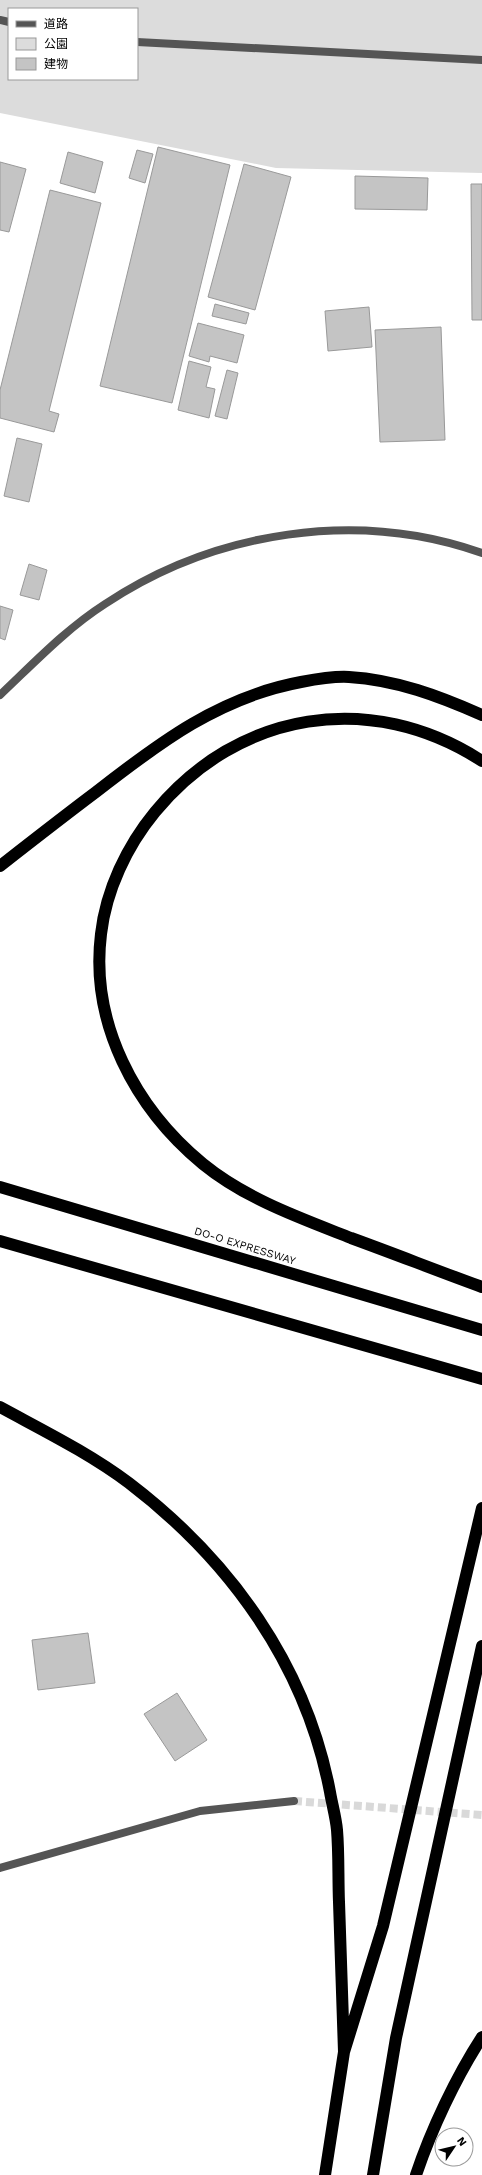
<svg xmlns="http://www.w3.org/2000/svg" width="482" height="2175" viewBox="0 0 482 2175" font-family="'Work Sans','Noto Sans JP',sans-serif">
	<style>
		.green { fill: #dcdcdc; fill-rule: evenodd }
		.building { fill: #c4c4c4; stroke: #999 }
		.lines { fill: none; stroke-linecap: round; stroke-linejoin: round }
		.street-tunnel { stroke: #d9d9d9; stroke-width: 8; stroke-dasharray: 8 4; stroke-linecap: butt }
		.lane { stroke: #555; stroke-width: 8 }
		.street { stroke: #555; stroke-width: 8 }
		.highway { stroke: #000; stroke-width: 12 }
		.labels { text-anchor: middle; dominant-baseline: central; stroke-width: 4; stroke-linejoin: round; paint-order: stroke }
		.street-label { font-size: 11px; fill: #000; stroke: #fff }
	</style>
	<rect width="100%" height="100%" fill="#fff"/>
	<path class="green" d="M 0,0 L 482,0 L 482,173 L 276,168 L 0,113 ZM 9,9 L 137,9 L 137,79 L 9,79 Z"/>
	<path class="building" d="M 158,147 L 230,165 L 172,403 L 100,386 Z
		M 137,150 L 153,154 L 145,183 L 129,178 Z
		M 68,152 L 103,162 L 95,193 L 60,183 Z
		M 0,162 L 26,169 L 9,232 L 0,230 Z
		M 244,164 L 291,177 L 255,310 L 208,297 Z
		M 355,176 L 428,178 L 427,210 L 355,209 Z
		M 471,184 L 482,184 L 482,320 L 472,320 Z
		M 50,190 L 101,203 L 49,411 L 59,414 L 54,432 L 0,418 L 0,390 Z
		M 215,304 L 249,313 L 246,324 L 212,316 Z
		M 369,307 L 372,347 L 328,351 L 325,311 Z
		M 198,323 L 244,335 L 237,363 L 210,356 L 209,362 L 189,356 Z
		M 441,327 L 445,440 L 380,442 L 375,330 Z
		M 189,361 L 211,367 L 206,387 L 215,389 L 209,418 L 178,410 Z
		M 227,370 L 238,373 L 227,419 L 215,416 Z
		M 17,438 L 42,444 L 29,502 L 4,496 Z
		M 29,564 L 47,570 L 39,600 L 20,595 Z
		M 0,606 L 13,610 L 5,640 L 0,638 Z
		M 88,1633 L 95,1683 L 38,1690 L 32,1640 Z
		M 177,1693 L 207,1740 L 175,1761 L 144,1714 Z"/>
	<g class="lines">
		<path class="street-tunnel" d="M 294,1801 L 482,1815"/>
		<path class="lane" d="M 0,20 L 9,22
			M 137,42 L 482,60"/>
		<path class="street" d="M 0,695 C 34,663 66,629 105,604 C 215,531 357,509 482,553
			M 0,1868 L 200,1811 L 294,1801"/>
		<path class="highway" d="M 482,761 C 371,689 238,711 155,812 C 127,846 106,890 101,934 C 90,1023 135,1108 203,1164 C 246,1199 300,1218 351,1238 C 395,1254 438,1271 482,1287
			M 0,866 C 32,841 64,816 96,792 C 160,742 220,697 301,682 C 317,679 334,676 349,677 C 397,680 439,696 482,715
			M 0,1187 L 482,1330
			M 0,1241 L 482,1379
			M 0,1407 C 44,1431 89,1453 129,1483 C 230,1560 306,1665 330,1792 C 332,1804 336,1818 337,1830 C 339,1854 338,1878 339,1902 C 341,1952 342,2002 344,2052
			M 325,2175 L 344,2052 L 383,1926 L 482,1508
			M 373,2175 L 396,2038 L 482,1646
			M 416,2175 C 431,2130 456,2077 482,2037"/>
	</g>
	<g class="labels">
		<g class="street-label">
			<text transform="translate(245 1246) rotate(17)">DO-O EXPRESSWAY</text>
		</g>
	</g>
	<rect x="8" y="8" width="130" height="72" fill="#ffffff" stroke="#999999"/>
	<rect x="16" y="21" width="20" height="6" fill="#555555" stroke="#999999"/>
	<text x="44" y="28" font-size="12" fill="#000000">道路</text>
	<rect x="16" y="38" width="20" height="12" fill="#dcdcdc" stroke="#999999"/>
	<text x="44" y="48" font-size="12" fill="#000000">公園</text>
	<rect x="16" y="58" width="20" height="12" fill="#c4c4c4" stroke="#999999"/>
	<text x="44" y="68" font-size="12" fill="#000000">建物</text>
	<g transform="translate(454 2147) rotate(55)"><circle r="19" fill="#ffffff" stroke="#999999"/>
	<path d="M0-3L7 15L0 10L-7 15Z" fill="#000000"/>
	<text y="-6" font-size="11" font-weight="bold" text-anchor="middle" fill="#000000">N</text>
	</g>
</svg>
